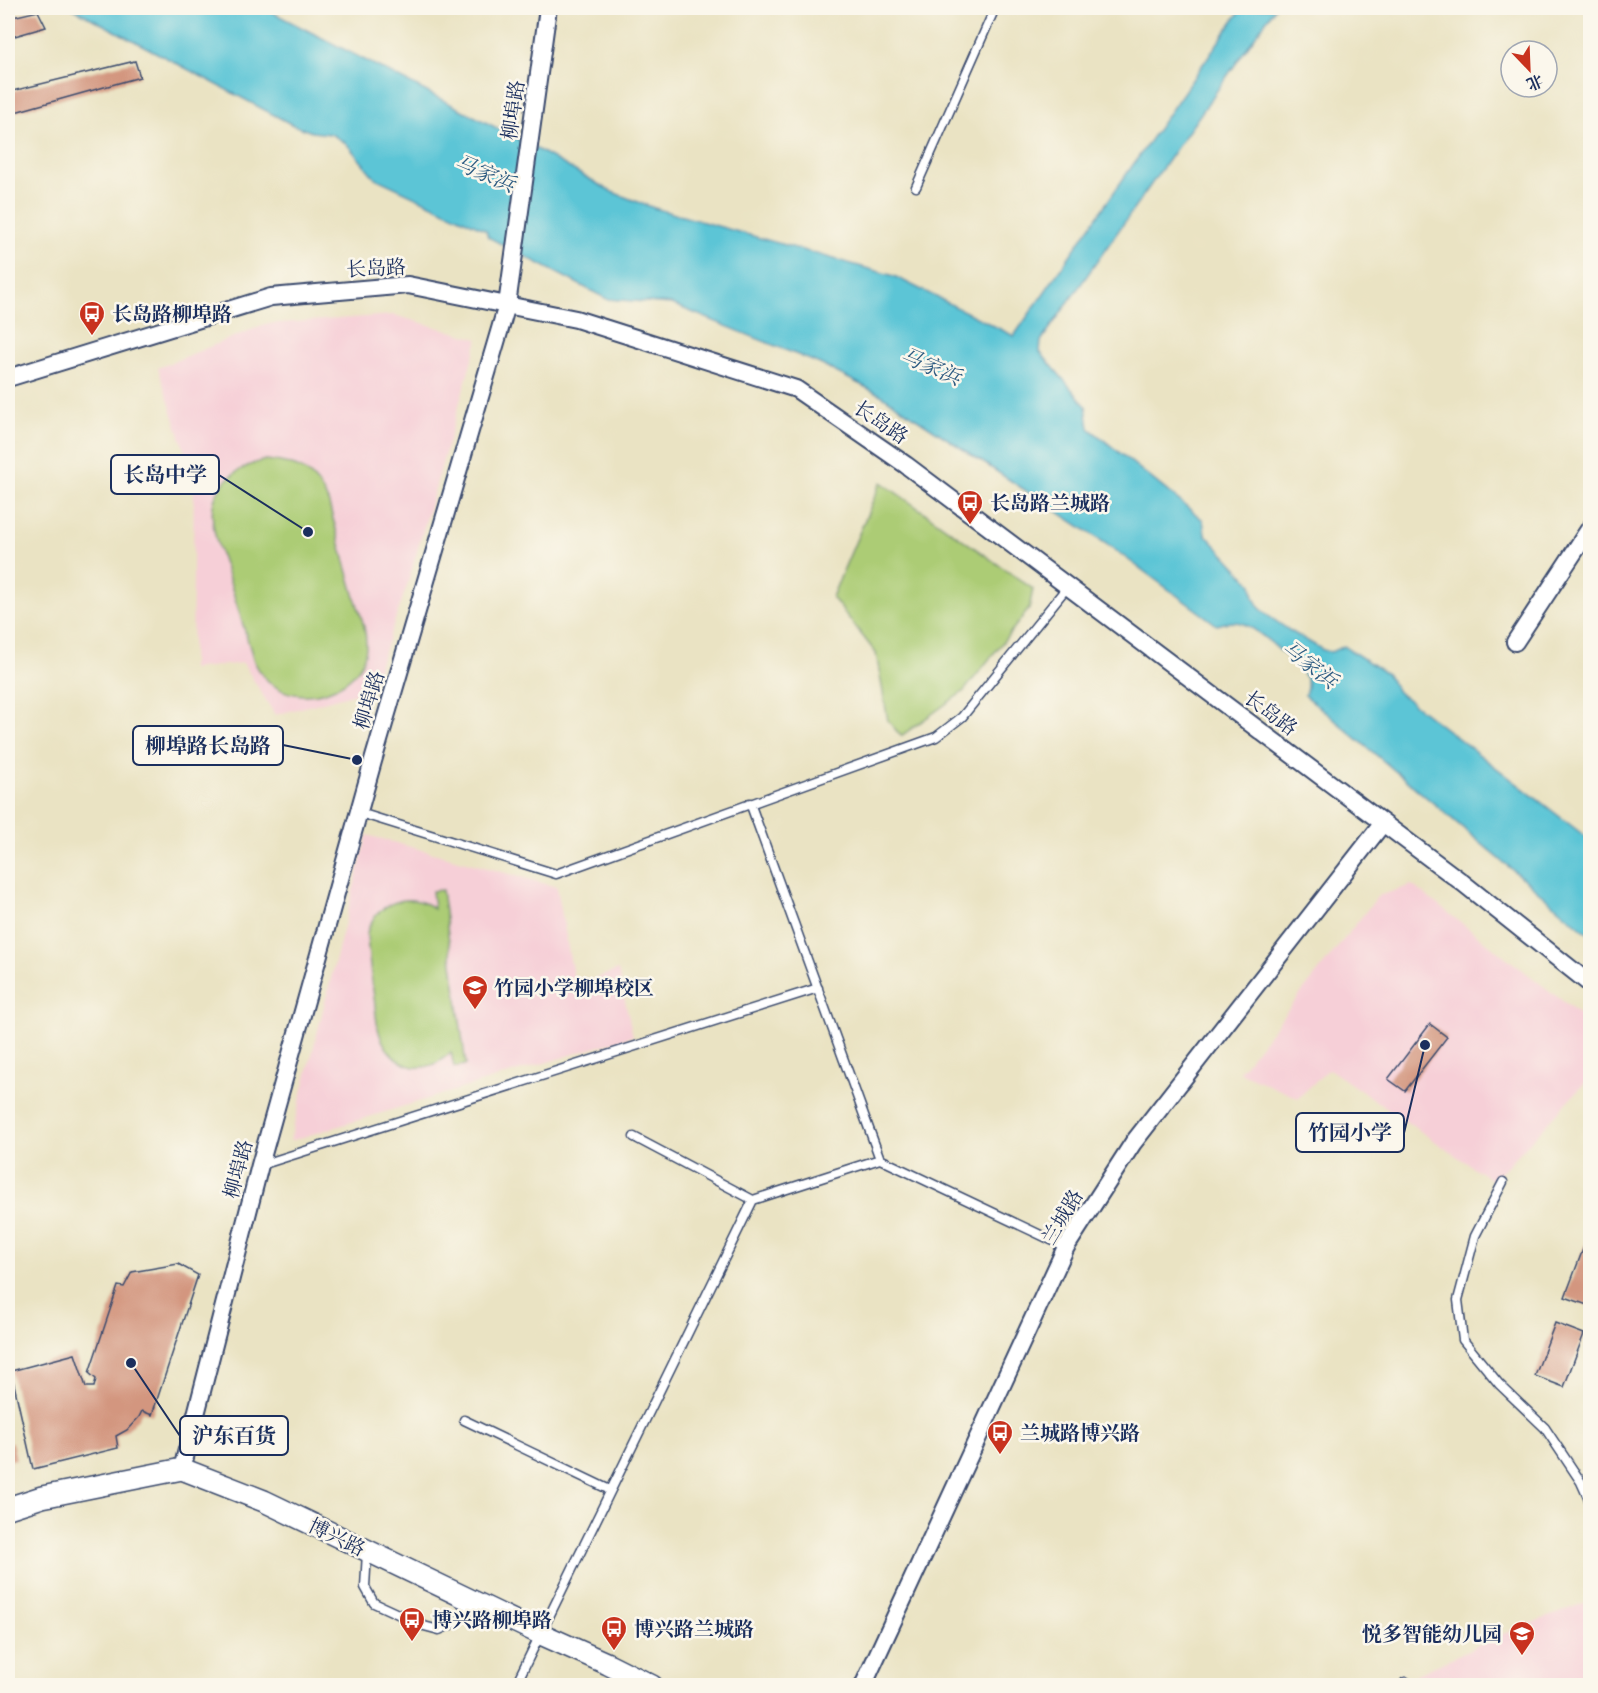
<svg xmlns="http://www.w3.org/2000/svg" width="1598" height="1693" viewBox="0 0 1598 1693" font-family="'EB Garamond','Noto Serif SC',serif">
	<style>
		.built { fill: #f6cfd7 }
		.green { fill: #accc74; stroke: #647e69; stroke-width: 1.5 }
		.water { fill: #5bc5d6; stroke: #3b7a9a; stroke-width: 1.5 }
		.building { fill: #d3967f }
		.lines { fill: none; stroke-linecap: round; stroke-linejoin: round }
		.service-casing { stroke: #3a4a6d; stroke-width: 11 }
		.minor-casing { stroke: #3a4a6d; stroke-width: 20 }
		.tertiary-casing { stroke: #3a4a6d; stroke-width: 24 }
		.service { stroke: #fff; stroke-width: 8 }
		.minor { stroke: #fff; stroke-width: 16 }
		.tertiary { stroke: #fff; stroke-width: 21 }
		.labels { text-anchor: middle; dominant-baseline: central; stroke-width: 5; stroke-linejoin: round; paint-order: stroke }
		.street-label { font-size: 20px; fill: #1b2f5e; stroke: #fbf7ec }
		.poi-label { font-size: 20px; font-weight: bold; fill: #1b2f5e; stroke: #fbf7ec; text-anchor: start }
		.water-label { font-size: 21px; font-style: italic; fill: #2e5c82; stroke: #fbf7ec }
		.leader { fill: none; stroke: #1b2f5e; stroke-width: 2 }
		.callout-dot { fill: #1b2f5e; stroke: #fbf7ec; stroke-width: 2 }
		.callout { fill: #fbf7ec; stroke: #1b2f5e; stroke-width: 2 }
		.callout-label { font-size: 21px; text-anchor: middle; font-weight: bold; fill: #1b2f5e }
	</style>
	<rect width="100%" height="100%" fill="#fbf7ec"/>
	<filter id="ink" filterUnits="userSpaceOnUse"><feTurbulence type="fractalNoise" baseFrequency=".0167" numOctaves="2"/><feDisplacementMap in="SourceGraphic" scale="12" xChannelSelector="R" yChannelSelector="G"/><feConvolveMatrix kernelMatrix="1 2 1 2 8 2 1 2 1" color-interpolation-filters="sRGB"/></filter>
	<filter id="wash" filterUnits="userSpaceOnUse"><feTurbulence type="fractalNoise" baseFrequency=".008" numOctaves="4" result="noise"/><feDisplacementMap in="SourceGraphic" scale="24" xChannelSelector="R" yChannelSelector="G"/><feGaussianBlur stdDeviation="1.35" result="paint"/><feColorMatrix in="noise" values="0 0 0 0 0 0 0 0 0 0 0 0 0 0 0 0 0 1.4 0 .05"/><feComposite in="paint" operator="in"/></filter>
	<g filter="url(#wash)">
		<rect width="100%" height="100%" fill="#eae3c3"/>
		<path class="built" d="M 394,315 L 478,339 L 408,583 L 371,689 L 275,715 L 243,663 L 192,669 L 194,480 L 158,368 L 265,324 Z
			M 367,835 L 557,887 L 575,986 L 618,970 L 633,1036 L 290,1141 Z
			M 1412,885 L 1590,1022 L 1590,1078 L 1493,1181 L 1329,1069 L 1298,1098 L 1239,1072 L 1378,896 Z
			M 1590,1601 L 1590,1685 L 1427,1686 L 1412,1677 L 1495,1637 Z"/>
		<path class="green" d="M 266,460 C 298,463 315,471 328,501 C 337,532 345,563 354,594 C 359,611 367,629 366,647 C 364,677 331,696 303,695 C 279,694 264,682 254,661 C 246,635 238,608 230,582 C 223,559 207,524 214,501 C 221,477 244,465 266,460 Z
			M 881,482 L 1033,589 L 1029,609 L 964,691 L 901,736 L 888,721 L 876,653 L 832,597 Z
			M 442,890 L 466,1065 L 454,1067 L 451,1052 C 441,1062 429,1069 414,1067 C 401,1065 389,1054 383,1042 C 376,1029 376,1012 374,997 C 371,976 368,955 367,933 C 374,904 410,889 434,909 L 432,891 Z"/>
		<path class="water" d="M 72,8 L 264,8 L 526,143 L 612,192 L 654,208 L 894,276 L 1014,336 L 1242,8 L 1275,8 L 1041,341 L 1040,352 L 1086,406 L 1089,428 L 1203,520 L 1205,534 L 1252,584 L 1254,598 L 1259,607 L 1267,615 L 1292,632 L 1323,650 L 1331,652 L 1344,646 L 1387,674 L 1398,692 L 1590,840 L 1590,935 L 1305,695 C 1306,691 1308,686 1307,681 C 1304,669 1257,629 1244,624 C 1235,620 1226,622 1217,625 L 1111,547 L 881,395 L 820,364 L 672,304 L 607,299 L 488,237 L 486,230 L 375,178 L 346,143 L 331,134 L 312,132 L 293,125 Z"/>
		<g id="blocks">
			<path class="building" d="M 38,11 L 46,27 L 8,38 L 8,18 Z
				M 135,61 L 140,77 L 8,114 L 8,92 Z
				M 1430,1024 L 1447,1037 L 1405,1091 L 1388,1079 Z
				M 1585,1244 L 1590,1246 L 1590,1306 L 1565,1297 Z
				M 178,1264 L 198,1275 L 152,1415 L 142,1411 L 139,1417 L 127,1430 L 116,1436 L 118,1448 L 33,1469 L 11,1371 L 75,1354 L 86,1387 L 94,1387 L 96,1379 L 89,1373 L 118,1286 L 124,1287 L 132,1272 Z
				M 1555,1323 L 1584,1334 L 1564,1387 L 1535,1376 Z
				M 12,1442 L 16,1459 L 8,1461 L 8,1443 Z"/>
		</g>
	</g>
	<g filter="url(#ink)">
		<use href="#blocks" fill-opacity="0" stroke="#3a4a6d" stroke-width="1.5"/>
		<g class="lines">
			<defs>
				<path id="service" d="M 916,187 L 995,8
					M 750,803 L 880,1159 L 1066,1247
					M 360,813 L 556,874 L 936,737 L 962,717 L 1068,586
					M 634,1137 L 753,1200
					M 261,1165 L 818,988
					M 1503,1182 L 1475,1236 L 1458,1300 L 1463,1340 L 1499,1384 L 1545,1428 L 1581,1482 L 1590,1502
					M 464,1420 L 610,1490
					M 367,1552 L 365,1587 L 374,1603 L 424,1626 L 439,1630 L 455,1623 L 476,1604
					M 1405,1682 L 1410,1686
					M 515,1686 L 753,1200 L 880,1159"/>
				<path id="minor" d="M 8,378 L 271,297 L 408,285 L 576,319 L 796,389 L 906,465 L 1463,883 L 1590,984
					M 1515,642 L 1590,528
					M 182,1469 L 260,1165 L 373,761 L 507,305 L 548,8
					M 863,1686 L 1066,1247 L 1133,1143 L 1383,823"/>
				<path id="tertiary" d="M 8,1508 L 42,1497 L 182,1469 L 264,1501 L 541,1634 L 608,1664 L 652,1686"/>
			</defs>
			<use href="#service" class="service-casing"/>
			<use href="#minor" class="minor-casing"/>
			<use href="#tertiary" class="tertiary-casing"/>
			<use href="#service" class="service"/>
			<use href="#minor" class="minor"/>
			<use href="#tertiary" class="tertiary"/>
		</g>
	</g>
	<defs>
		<symbol id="bus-pin" viewBox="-11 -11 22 30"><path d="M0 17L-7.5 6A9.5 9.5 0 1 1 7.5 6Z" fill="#c8321e" stroke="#fbf7ec"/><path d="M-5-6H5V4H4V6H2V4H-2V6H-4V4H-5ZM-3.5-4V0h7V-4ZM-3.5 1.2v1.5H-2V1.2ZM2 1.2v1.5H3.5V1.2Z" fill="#fff"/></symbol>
		<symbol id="school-pin" viewBox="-11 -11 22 30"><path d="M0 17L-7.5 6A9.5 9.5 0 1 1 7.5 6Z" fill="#c8321e" stroke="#fbf7ec"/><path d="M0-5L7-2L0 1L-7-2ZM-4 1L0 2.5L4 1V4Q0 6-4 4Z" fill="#fff"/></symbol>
	</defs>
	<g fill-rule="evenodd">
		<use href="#bus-pin" x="77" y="299" width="30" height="40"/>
		<use href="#bus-pin" x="955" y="488" width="30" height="40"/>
		<use href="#school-pin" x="460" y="973" width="30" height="40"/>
		<use href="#bus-pin" x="985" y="1418" width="30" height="40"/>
		<use href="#bus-pin" x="397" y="1605" width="30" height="40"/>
		<use href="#bus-pin" x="599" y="1614" width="30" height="40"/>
		<use href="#school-pin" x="1507" y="1619" width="30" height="40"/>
	</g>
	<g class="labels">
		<g class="street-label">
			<text transform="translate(513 110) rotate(-82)">柳埠路</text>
			<text transform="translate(376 268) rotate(-3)">长岛路</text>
			<text transform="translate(881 422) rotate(34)">长岛路</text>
			<text transform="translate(369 700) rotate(-73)">柳埠路</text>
			<text transform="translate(1271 713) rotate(37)">长岛路</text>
			<text transform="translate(238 1169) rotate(-75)">柳埠路</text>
			<text transform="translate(1062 1217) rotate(-59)">兰城路</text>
			<text transform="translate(337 1537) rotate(26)">博兴路</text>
		</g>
		<g class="poi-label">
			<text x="112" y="314">长岛路柳埠路</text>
			<text x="990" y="503">长岛路兰城路</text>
			<text x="494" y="988">竹园小学柳埠校区</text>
			<text x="1020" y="1433">兰城路博兴路</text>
			<text x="432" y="1620">博兴路柳埠路</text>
			<text x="634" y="1629">博兴路兰城路</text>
			<text x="1502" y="1634" text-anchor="end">悦多智能幼儿园</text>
		</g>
		<g class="water-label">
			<text transform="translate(485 173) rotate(23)">马家浜</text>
			<text transform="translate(931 366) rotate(23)">马家浜</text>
			<text transform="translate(1310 664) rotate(38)">马家浜</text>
		</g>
	</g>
	<path class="leader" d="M308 532L219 475M357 760L283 745M1425 1045L1404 1133M131 1363L180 1436"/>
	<g class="callout-dot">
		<circle cx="308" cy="532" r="6"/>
		<circle cx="357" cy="760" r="6"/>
		<circle cx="1425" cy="1045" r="6"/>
		<circle cx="131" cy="1363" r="6"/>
	</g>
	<g class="callout">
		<rect x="111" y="455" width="108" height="39" rx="6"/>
		<rect x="133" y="726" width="150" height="39" rx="6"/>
		<rect x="1296" y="1113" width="108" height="39" rx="6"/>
		<rect x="180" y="1416" width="108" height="39" rx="6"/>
	</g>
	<g class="callout-label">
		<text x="165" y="482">长岛中学</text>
		<text x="208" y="753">柳埠路长岛路</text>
		<text x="1350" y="1140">竹园小学</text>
		<text x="234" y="1443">沪东百货</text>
	</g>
	<rect width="1598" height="1693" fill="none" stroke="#fbf7ec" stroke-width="30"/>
	<g transform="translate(1529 69) rotate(157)"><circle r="28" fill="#fbf7ec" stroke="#a1a7b3" stroke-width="1.5"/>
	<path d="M0-4.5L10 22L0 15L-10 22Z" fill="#c8321e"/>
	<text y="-9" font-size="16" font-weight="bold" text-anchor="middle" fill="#1b2f5e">北</text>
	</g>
</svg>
